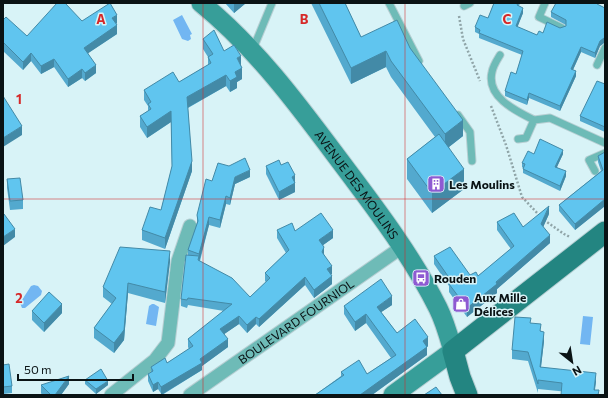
<svg xmlns="http://www.w3.org/2000/svg" width="608" height="398" viewBox="0 0 608 398" font-family="Commissioner,sans-serif">
	<style>
		.water { fill: #72b6f2 }
		.lines { fill: none; stroke-linecap: round; stroke-linejoin: round }
		.service-casing { stroke: #b7cfd3; stroke-width: 9 }
		.minor-casing { stroke: #b7cfd3; stroke-width: 15 }
		.secondary-casing { stroke: #b7cfd3; stroke-width: 21 }
		.primary-casing { stroke: #b7cfd3; stroke-width: 23 }
		.path { stroke: #90a5a8; stroke-width: 2.5; stroke-dasharray: 2 2; stroke-linecap: butt }
		.service { stroke: #6ebbb7; stroke-width: 7 }
		.minor { stroke: #6ebbb7; stroke-width: 13 }
		.secondary { stroke: #379e99; stroke-width: 19 }
		.primary { stroke: #238581; stroke-width: 21 }
		.wall { fill: #53a9ce }
		.shaded-wall { fill: #438aa7 }
		.building { fill: #60c5ef; stroke: #438aa7 }
		.grid { fill: none; stroke: #d62828; stroke-width: 1; stroke-opacity: 0.55 }
		.labels { text-anchor: middle; dominant-baseline: central; stroke-width: 3; stroke-linejoin: round; paint-order: stroke }
		.poi-label { font-size: 12px; font-weight: bold; fill: #0a1315; stroke: #d8f3f7; text-anchor: start }
		.street-label { font-size: 12px; fill: #0a1315; stroke: #d8f3f7 }
		.grid-label { font-size: 13px; text-anchor: middle; font-weight: bold; fill: #d62828; stroke: #d8f3f7; stroke-width: 3; stroke-linejoin: round; paint-order: stroke }
	</style>
	<rect width="100%" height="100%" fill="#d8f3f7"/>
	<path class="water" d="M 182,15 L 192,34 L 190,35 L 191,39 L 188,41 L 182,39 L 173,20 Z
		M 34,285 L 38,286 L 42,291 L 41,295 L 25,308 L 22,308 L 20,303 L 31,286 Z
		M 152,304 L 154,304 L 159,307 L 156,326 L 146,324 L 149,306 Z
		M 583,316 L 593,317 L 590,345 L 580,344 Z"/>
	<g class="lines">
		<defs>
			<path id="service" d="M 389,3 L 419,61
				M 545,3 L 539,17 L 562,28
				M 464,6 L 470,3
				M 253,49 L 272,3
				M 500,55 C 497,60 493,66 492,72 C 486,97 516,111 534,120
				M 597,65 L 605,48
				M 458,115 L 470,132 L 472,161
				M 518,139 L 526,138 L 534,120 L 550,118 L 605,143
				M 595,171 L 589,160 L 605,153"/>
			<g id="minor">
				<path d="M 111,395 L 155,360 L 168,343 L 178,261 L 190,226"/>
				<path id="s1" d="M 190,395 L 402,247"/>
			</g>
			<g id="secondary">
				<path id="s2" d="M 201,3 C 255,47 296,102 337,157 C 373,205 411,254 438,308 C 445,322 449,337 453,351 L 393,395"/>
			</g>
			<path id="primary" d="M 467,395 L 460,377 L 453,351 L 605,232"/>
		</defs>
		<use href="#service" class="service-casing"/>
		<use href="#minor" class="minor-casing"/>
		<use href="#secondary" class="secondary-casing"/>
		<use href="#primary" class="primary-casing"/>
		<path class="path" d="M 459,16 L 463,39 L 480,81
			M 491,106 L 506,145 L 522,197 L 540,216
			M 544,220 L 564,234 L 570,237"/>
		<use href="#service" class="service"/>
		<use href="#minor" class="minor"/>
		<use href="#secondary" class="secondary"/>
		<use href="#primary" class="primary"/>
	</g>
	<path class="wall" d="M 225,3 L 246,3 L 234,13 Z
		M 311,3 L 345,3 L 361,37 L 410,48 L 463,136 L 449,147 L 464,189 L 432,213 L 407,179 L 407,159 L 435,137 L 391,77 L 386,67 L 351,84 Z
		M 494,3 L 520,3 L 519,6 L 523,13 L 517,27 L 537,35 L 566,26 L 566,25 L 551,17 L 551,12 L 599,5 L 605,8 L 605,43 L 604,43 L 600,46 L 595,58 L 581,52 L 573,70 L 576,76 L 560,111 L 529,98 L 527,105 L 505,96 L 505,91 L 516,74 L 522,55 L 479,38 L 479,34 L 475,32 L 475,27 L 488,18 Z
		M 3,20 L 27,36 L 82,21 L 117,23 L 116,24 L 117,34 L 88,53 L 96,73 L 85,81 L 82,78 L 68,87 L 54,67 L 41,74 L 31,61 L 23,70 L 3,51 Z
		M 203,39 L 224,51 L 241,65 L 242,79 L 237,82 L 237,88 L 230,92 L 226,86 L 188,108 L 192,171 L 165,249 L 142,240 L 142,230 L 161,210 L 172,167 L 171,122 L 147,138 L 140,127 L 140,116 L 148,111 L 148,106 L 144,100 L 144,90 L 179,82 L 208,65 L 208,57 L 203,49 Z
		M 605,55 L 605,63 L 604,62 L 604,57 Z
		M 605,84 L 605,132 L 580,121 L 580,116 Z
		M 605,152 L 605,206 L 575,230 L 559,211 L 559,205 L 601,171 L 598,162 L 598,156 Z
		M 534,154 L 563,154 L 557,167 L 566,176 L 560,191 L 523,173 L 523,168 L 522,167 L 522,163 Z
		M 266,166 L 295,182 L 295,192 L 279,200 L 266,174 Z
		M 250,177 L 235,184 L 230,205 L 226,204 L 220,228 L 209,225 L 200,261 L 250,297 L 266,282 L 265,281 L 265,273 L 286,253 L 277,238 L 277,230 L 295,231 L 333,238 L 323,245 L 324,255 L 332,274 L 331,274 L 332,284 L 314,298 L 305,285 L 259,327 L 256,324 L 247,333 L 239,324 L 224,334 L 228,347 L 202,366 L 202,370 L 162,395 L 158,389 L 153,392 L 148,381 L 148,374 L 151,372 L 151,367 L 167,363 L 189,349 L 188,347 L 188,339 L 224,311 L 188,305 L 187,308 L 181,306 L 181,299 L 188,255 L 188,250 L 197,223 L 197,215 L 212,181 Z
		M 7,179 L 23,200 L 23,209 L 10,210 L 7,188 Z
		M 549,214 L 543,227 L 550,243 L 497,289 L 497,293 L 467,317 L 449,292 L 449,286 L 434,264 L 434,256 L 470,275 L 478,276 L 511,249 L 497,230 L 497,222 L 523,227 Z
		M 170,261 L 165,303 L 128,293 L 124,340 L 114,353 L 94,338 L 94,328 L 112,304 L 103,297 L 103,287 Z
		M 392,305 L 381,312 L 397,333 L 428,346 L 427,347 L 427,355 L 372,395 L 315,395 L 341,376 L 341,372 L 367,374 L 391,358 L 366,323 L 355,331 L 344,314 L 344,306 Z
		M 32,311 L 62,313 L 44,332 L 32,320 Z
		M 531,323 L 541,331 L 544,341 L 541,367 L 596,381 L 595,390 L 599,395 L 538,389 L 538,393 L 528,361 L 512,359 L 512,350 Z
		M 605,326 L 605,342 L 604,341 L 604,332 Z
		M 3,365 L 12,386 L 12,393 L 3,394 Z
		M 85,380 L 108,385 L 96,394 L 85,384 Z
		M 69,384 L 61,395 L 42,395 L 41,393 L 41,385 Z"/>
	<path class="shaded-wall" d="M 234,3 L 246,3 L 234,13 Z
		M 523,8 L 523,13 L 516,31 L 516,26 Z
		M 117,15 L 117,23 L 112,26 L 112,18 Z
		M 117,25 L 117,34 L 84,56 L 84,48 Z
		M 604,38 L 604,43 L 600,46 L 595,58 L 595,53 L 600,41 Z
		M 581,47 L 581,52 L 571,74 L 571,69 Z
		M 386,51 L 386,67 L 351,84 L 351,68 Z
		M 31,53 L 31,61 L 23,70 L 23,62 Z
		M 241,56 L 241,67 L 237,58 Z
		M 54,59 L 54,67 L 41,74 L 41,66 Z
		M 96,65 L 96,73 L 85,81 L 85,73 Z
		M 242,68 L 242,79 L 237,82 L 237,88 L 230,92 L 230,81 L 235,72 Z
		M 82,69 L 82,78 L 68,87 L 68,79 Z
		M 576,71 L 576,76 L 560,111 L 560,106 Z
		M 226,75 L 226,86 L 187,108 L 187,97 Z
		M 529,93 L 529,98 L 527,105 L 527,100 Z
		M 171,111 L 171,122 L 147,138 L 147,127 Z
		M 463,120 L 463,136 L 445,150 L 445,134 Z
		M 22,126 L 22,135 L 3,147 L 3,138 Z
		M 563,150 L 563,154 L 555,171 L 555,167 Z
		M 192,161 L 192,171 L 165,249 L 165,238 Z
		M 464,169 L 464,189 L 432,213 L 432,193 Z
		M 250,170 L 250,177 L 235,184 L 230,205 L 230,198 L 235,177 Z
		M 566,171 L 566,176 L 560,191 L 560,186 Z
		M 295,175 L 295,192 L 279,200 L 279,192 L 292,177 Z
		M 226,196 L 226,204 L 220,228 L 220,220 Z
		M 605,199 L 605,206 L 575,230 L 575,224 Z
		M 549,206 L 549,214 L 541,232 L 541,224 Z
		M 209,217 L 209,225 L 199,262 L 199,254 Z
		M 15,229 L 15,237 L 3,246 L 3,237 Z
		M 333,230 L 333,238 L 319,248 L 319,240 Z
		M 550,235 L 550,243 L 497,289 L 497,293 L 467,317 L 467,308 Z
		M 324,247 L 324,255 L 322,252 Z
		M 170,251 L 170,261 L 165,303 L 165,292 Z
		M 332,266 L 332,274 L 327,277 L 327,269 Z
		M 332,276 L 332,284 L 314,298 L 314,290 Z
		M 305,277 L 305,285 L 259,327 L 259,319 Z
		M 128,283 L 128,293 L 124,340 L 114,353 L 114,343 Z
		M 392,296 L 392,305 L 377,315 L 377,307 Z
		M 62,304 L 62,313 L 44,332 L 44,323 Z
		M 366,314 L 366,323 L 355,331 L 355,322 Z
		M 239,316 L 239,324 L 220,337 L 220,329 Z
		M 256,317 L 256,324 L 247,333 L 247,325 Z
		M 544,332 L 544,341 L 540,375 L 540,367 Z
		M 428,337 L 428,346 L 427,347 L 427,355 L 372,395 L 360,395 L 423,341 Z
		M 228,339 L 228,347 L 202,366 L 202,370 L 161,395 L 161,387 L 200,359 Z
		M 596,373 L 596,381 L 594,395 L 594,390 Z
		M 69,376 L 69,384 L 61,395 L 55,395 Z
		M 108,381 L 108,385 L 96,394 L 96,389 Z
		M 158,382 L 158,389 L 153,392 L 153,385 Z"/>
	<path class="building" d="M 57,3 L 65,3 L 82,21 L 110,3 L 117,15 L 112,18 L 117,25 L 84,48 L 96,65 L 85,73 L 82,69 L 68,79 L 54,59 L 41,66 L 31,53 L 23,62 L 3,42 L 3,20 L 6,17 L 27,36 Z
		M 319,3 L 345,3 L 361,37 L 397,20 L 410,48 L 463,120 L 445,134 L 391,61 L 386,51 L 351,68 Z
		M 494,3 L 518,3 L 517,5 L 523,8 L 516,26 L 537,35 L 539,31 L 543,33 L 547,22 L 560,28 L 566,26 L 566,20 L 551,12 L 556,3 L 597,3 L 597,4 L 605,8 L 605,38 L 604,38 L 600,41 L 595,53 L 581,47 L 571,69 L 576,71 L 560,106 L 529,93 L 527,100 L 505,91 L 511,72 L 516,74 L 523,51 L 479,33 L 480,30 L 475,27 L 480,15 L 488,18 Z
		M 214,30 L 224,51 L 234,45 L 241,56 L 237,58 L 242,68 L 235,72 L 237,77 L 230,81 L 226,75 L 187,97 L 192,161 L 165,238 L 142,230 L 150,207 L 161,210 L 172,166 L 171,111 L 147,127 L 140,116 L 151,109 L 148,104 L 151,102 L 144,90 L 173,72 L 179,82 L 211,63 L 208,57 L 213,54 L 203,39 Z
		M 597,81 L 605,84 L 605,127 L 580,116 Z
		M 3,96 L 22,126 L 3,138 Z
		M 439,134 L 464,169 L 432,193 L 407,159 Z
		M 540,139 L 563,150 L 555,167 L 566,171 L 560,186 L 523,169 L 525,164 L 522,163 L 528,151 L 534,154 Z
		M 605,152 L 605,199 L 575,224 L 559,205 L 603,170 L 598,156 Z
		M 245,158 L 250,170 L 235,177 L 230,198 L 226,196 L 220,220 L 209,217 L 199,254 L 188,250 L 198,221 L 197,215 L 206,179 L 212,181 L 218,163 L 229,166 Z
		M 279,160 L 281,165 L 288,162 L 295,175 L 292,177 L 295,183 L 279,192 L 266,166 Z
		M 20,178 L 23,200 L 10,201 L 7,179 Z
		M 549,206 L 541,224 L 550,235 L 496,282 L 497,284 L 467,308 L 449,284 L 452,282 L 434,256 L 450,247 L 470,275 L 476,272 L 478,276 L 514,246 L 497,222 L 514,213 L 523,227 Z
		M 321,213 L 333,230 L 319,240 L 324,247 L 322,252 L 332,266 L 327,269 L 332,276 L 314,290 L 305,277 L 259,319 L 256,317 L 247,325 L 239,316 L 220,329 L 228,339 L 200,359 L 202,363 L 161,387 L 158,382 L 153,385 L 148,374 L 153,371 L 151,367 L 165,358 L 167,363 L 193,346 L 188,339 L 232,304 L 188,298 L 187,300 L 181,299 L 186,255 L 199,256 L 198,260 L 232,278 L 250,297 L 270,278 L 265,273 L 289,250 L 277,230 L 292,223 L 295,231 Z
		M 4,214 L 15,229 L 3,237 L 3,215 Z
		M 120,247 L 170,251 L 165,292 L 128,283 L 124,330 L 114,343 L 94,328 L 116,298 L 103,287 Z
		M 381,279 L 392,296 L 377,307 L 397,333 L 415,319 L 428,337 L 423,341 L 427,347 L 360,395 L 315,395 L 344,375 L 341,372 L 359,360 L 367,374 L 396,355 L 366,314 L 355,322 L 344,306 Z
		M 49,292 L 62,304 L 44,323 L 32,311 Z
		M 515,317 L 531,318 L 530,323 L 541,324 L 540,331 L 544,332 L 540,367 L 596,373 L 594,390 L 599,390 L 598,395 L 561,395 L 562,383 L 538,380 L 538,384 L 528,352 L 512,350 Z
		M 9,364 L 12,386 L 3,387 L 3,365 Z
		M 101,369 L 108,381 L 96,389 L 85,380 Z
		M 69,376 L 55,395 L 51,395 L 41,385 Z
		M 436,387 L 442,395 L 424,395 Z"/>
	<path class="grid" d="M 203,3 L 203,395M 405,3 L 405,395M 3,199 L 605,199"/>
	<defs>
		<symbol id="building-square" viewBox="-11 -11 22 22"><rect x="-9" y="-9" width="18" height="18" rx="4" fill="#8e5ad2" stroke="#d8f3f7"/><path d="M-4-6H4V6H1V3H-1V6H-4ZM-2.5-4.3h1.7v1.8h-1.7ZM.8-4.3h1.7v1.8H.8ZM-2.5-1h1.7V.8h-1.7ZM.8-1h1.7V.8H.8Z" fill="#fff"/></symbol>
		<symbol id="bus-square" viewBox="-11 -11 22 22"><rect x="-9" y="-9" width="18" height="18" rx="4" fill="#8e5ad2" stroke="#d8f3f7"/><path d="M-5-6H5V4H4V6H2V4H-2V6H-4V4H-5ZM-3.5-4V0h7V-4ZM-3.5 1.2v1.5H-2V1.2ZM2 1.2v1.5H3.5V1.2Z" fill="#fff"/></symbol>
		<symbol id="shop-square" viewBox="-11 -11 22 22"><rect x="-9" y="-9" width="18" height="18" rx="4" fill="#8e5ad2" stroke="#d8f3f7"/><path d="M-5-2.5h2.3a2.7 3.5 0 0 1 5.4 0H5L5.5 6h-11ZM-1.5-2.5h3a1.5 2.3 0 0 0-3 0Z" fill="#fff"/></symbol>
	</defs>
	<g fill-rule="evenodd">
		<use href="#building-square" x="426" y="174" width="20" height="20"/>
		<use href="#bus-square" x="411" y="268" width="20" height="20"/>
		<use href="#shop-square" x="451" y="294" width="20" height="20"/>
	</g>
	<g class="labels">
		<g class="poi-label">
			<text x="449" y="184">Les Moulins</text>
			<text x="434" y="278">Rouden</text>
			<text x="474" y="297">Aux Mille<tspan x="474" dy="14">Délices</tspan></text>
		</g>
		<g class="street-label">
			<text stroke="none"><textPath href="#s2" startOffset="240">AVENUE DES MOULINS</textPath></text>
			<text stroke="none"><textPath href="#s1" startOffset="129">BOULEVARD FOURNIOL</textPath></text>
		</g>
	</g>
	<g class="grid-label">
		<text x="101" y="24">A</text>
		<text x="304" y="24">B</text>
		<text x="507" y="24">C</text>
		<text x="19" y="104">1</text>
		<text x="19" y="303">2</text>
	</g>
	<rect width="608" height="398" fill="none" stroke="#0a1315" stroke-width="8"/>
	<g transform="translate(572 362) rotate(150)" stroke="#d8f3f7" stroke-width="3" paint-order="stroke">
	<path d="M0-3L7 15L0 10L-7 15Z" fill="#0a1315"/>
	<text y="-6" font-size="11" font-weight="bold" text-anchor="middle" fill="#0a1315">N</text>
	</g>
	<path d="M18 374v6h115v-6" fill="none" stroke="#0a1315" stroke-width="2"/>
	<text x="24" y="374" font-size="12" fill="#0a1315" stroke="#d8f3f7" stroke-width="3" paint-order="stroke">50 m</text>
</svg>
